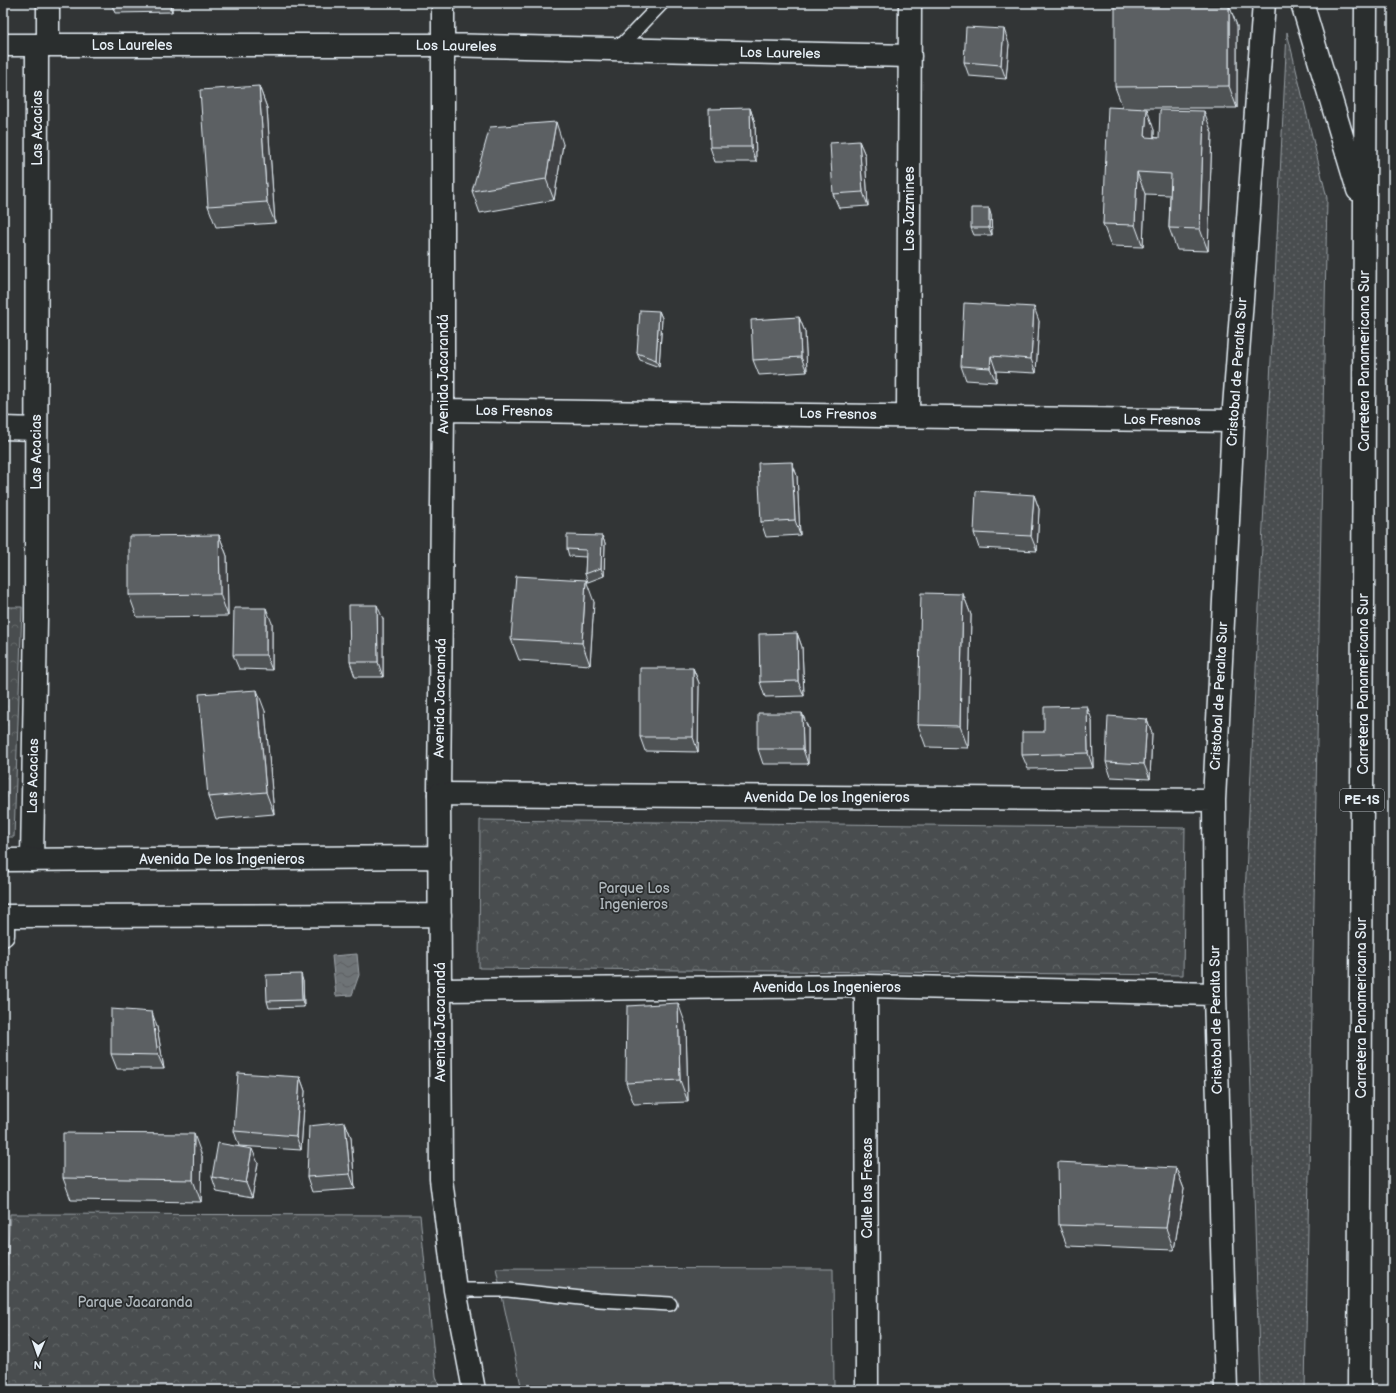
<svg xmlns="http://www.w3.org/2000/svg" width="1396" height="1393" viewBox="0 0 1396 1393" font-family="'Balsamiq Sans',sans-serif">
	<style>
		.grass { fill: url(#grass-dots); stroke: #989fa4 }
		.park { fill: url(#park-crowns); stroke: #989fa4 }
		.pitch { fill: #494d4f; stroke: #989fa4 }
		.water { fill: url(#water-waves); stroke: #9fa5aa }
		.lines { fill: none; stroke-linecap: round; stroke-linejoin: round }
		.lane-casing { stroke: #e8f1f8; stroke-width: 16 }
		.street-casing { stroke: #e8f1f8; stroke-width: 25 }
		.secondary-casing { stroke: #e8f1f8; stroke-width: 25 }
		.highway-casing { stroke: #e8f1f8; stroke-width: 25 }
		.lane { stroke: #2a2d2e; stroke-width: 13 }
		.street { stroke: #2a2d2e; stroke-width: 22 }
		.secondary { stroke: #2a2d2e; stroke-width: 22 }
		.highway { stroke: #2a2d2e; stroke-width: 22 }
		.wall { fill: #4f5355; stroke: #e8f1f8 }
		.shaded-wall { fill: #404345; stroke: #e8f1f8 }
		.building { fill: #5c6063; stroke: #e8f1f8 }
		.labels { text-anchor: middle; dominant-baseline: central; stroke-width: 3.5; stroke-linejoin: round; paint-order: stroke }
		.shield { fill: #2a2d2e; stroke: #afb6bb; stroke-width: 1 }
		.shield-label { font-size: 13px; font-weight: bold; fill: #e8f1f8 }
		.street-label { font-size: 14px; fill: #e8f1f8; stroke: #2a2d2e }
		.park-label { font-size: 14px; fill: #b0b8bd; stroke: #2a2d2e }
	</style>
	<defs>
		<pattern id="grass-dots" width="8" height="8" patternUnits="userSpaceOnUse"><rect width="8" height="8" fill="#494d4f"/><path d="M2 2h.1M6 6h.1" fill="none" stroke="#636769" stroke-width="1.8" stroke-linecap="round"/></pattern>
		<pattern id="park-crowns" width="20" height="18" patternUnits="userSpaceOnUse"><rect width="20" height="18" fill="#494d4f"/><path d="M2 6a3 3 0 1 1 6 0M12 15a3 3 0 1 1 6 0" fill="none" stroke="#636769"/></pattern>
		<pattern id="water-waves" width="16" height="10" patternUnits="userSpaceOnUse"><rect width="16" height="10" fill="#6e7376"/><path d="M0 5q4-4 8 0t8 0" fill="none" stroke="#5a5e60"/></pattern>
	</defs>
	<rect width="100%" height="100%" fill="#323536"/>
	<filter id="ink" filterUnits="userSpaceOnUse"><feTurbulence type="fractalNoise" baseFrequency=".025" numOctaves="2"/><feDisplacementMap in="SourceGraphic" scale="8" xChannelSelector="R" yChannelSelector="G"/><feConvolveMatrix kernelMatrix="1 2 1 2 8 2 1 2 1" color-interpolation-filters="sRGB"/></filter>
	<g filter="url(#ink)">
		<path class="grass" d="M 1287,32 L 1327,198 L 1305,1390 L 1260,1390 L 1245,895 Z"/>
		<path class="park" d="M 3,607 L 22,607 L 14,837 L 3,837 Z
			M 480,820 L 1185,828 L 1183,975 L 479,968 Z
			M 10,1214 L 420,1215 L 436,1376 L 440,1390 L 3,1390 L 3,1321 Z"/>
		<path class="pitch" d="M 496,1268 L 833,1269 L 834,1390 L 522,1390 Z"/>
		<path class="water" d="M 357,954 L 359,975 L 352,995 L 336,996 L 332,956 Z"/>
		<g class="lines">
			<defs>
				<path id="lane" d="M 618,49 L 662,3
					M 455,1290 L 508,1290 L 599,1300 L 670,1304"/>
				<path id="street" d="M 48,3 L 48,45
					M 3,45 L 443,45 L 910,56
					M 443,410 L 1233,421
					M 908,415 L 910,3
					M 3,428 L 36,429
					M 439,794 L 443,410 L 443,3
					M 32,860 L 36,617 L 37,45
					M 3,935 L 3,916
					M 866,986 L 867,1390
					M 440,990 L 441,1179 L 455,1290 L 474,1390"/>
				<path id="secondary" d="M 1214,800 L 439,794 L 440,990 L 866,986 L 1215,994
					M 3,860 L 440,857
					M 3,916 L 440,915
					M 1226,1390 L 1215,994 L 1214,800 L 1233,421 L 1264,3"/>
				<path id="highway" d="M 1302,3 L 1358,190
					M 1359,1390 L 1366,3"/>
			</defs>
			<use href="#lane" class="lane-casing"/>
			<use href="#street" class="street-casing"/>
			<use href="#secondary" class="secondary-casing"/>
			<use href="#highway" class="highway-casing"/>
			<use href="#lane" class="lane"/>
			<use href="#street" class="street"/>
			<use href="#secondary" class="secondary"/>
			<use href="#highway" class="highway"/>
		</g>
		<path class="wall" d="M 111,3 L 172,3 L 172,12 L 115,13 Z
			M 1229,5 L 1237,26 L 1237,108 L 1140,108 L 1154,130 L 1154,137 L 1159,138 L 1212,133 L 1208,251 L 1177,250 L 1169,228 L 1170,195 L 1145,194 L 1143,247 L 1111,246 L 1103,224 L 1123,108 L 1115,87 Z
			M 1009,44 L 1006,79 L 969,76 L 964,62 Z
			M 259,86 L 267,108 L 275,223 L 216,227 L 208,206 Z
			M 750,108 L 755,123 L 756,162 L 715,162 L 710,147 Z
			M 859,141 L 865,155 L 868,206 L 839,208 L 833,194 Z
			M 563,144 L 554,200 L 480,213 L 472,191 Z
			M 991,215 L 992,235 L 974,235 L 971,228 Z
			M 659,311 L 662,318 L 659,367 L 640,360 L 637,353 Z
			M 799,317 L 805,332 L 807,372 L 759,375 L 753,360 Z
			M 1039,321 L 1036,373 L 996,371 L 996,382 L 966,380 L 961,366 Z
			M 792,462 L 797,476 L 800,535 L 766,537 L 761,522 Z
			M 1034,495 L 1039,509 L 1037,551 L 979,548 L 974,533 Z
			M 219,535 L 227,556 L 228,616 L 137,617 L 129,595 Z
			M 602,536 L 605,543 L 604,576 L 588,582 L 585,574 L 586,557 L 569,556 L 567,549 Z
			M 963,594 L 971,615 L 968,748 L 926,747 L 918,725 Z
			M 594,602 L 590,665 L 519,660 L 511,639 Z
			M 383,619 L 383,677 L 355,677 L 350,662 Z
			M 272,623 L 272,670 L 239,669 L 233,655 Z
			M 797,633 L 802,647 L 804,696 L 765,697 L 760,682 Z
			M 693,668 L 699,683 L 698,752 L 645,751 L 640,737 Z
			M 265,711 L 274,814 L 216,819 L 208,797 Z
			M 802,713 L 808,728 L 808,764 L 763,764 L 758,749 Z
			M 1147,719 L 1152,733 L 1150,779 L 1111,777 L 1106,762 Z
			M 1092,720 L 1093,768 L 1028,769 L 1022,755 L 1044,732 Z
			M 303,981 L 304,1007 L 269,1008 L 267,1001 Z
			M 686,1025 L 688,1102 L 634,1104 L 626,1083 Z
			M 157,1027 L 164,1069 L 117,1069 L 111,1054 Z
			M 300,1077 L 305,1091 L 301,1150 L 239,1146 L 234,1131 Z
			M 345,1122 L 351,1137 L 355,1189 L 312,1192 L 307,1177 Z
			M 202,1156 L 201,1202 L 71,1200 L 63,1178 Z
			M 258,1163 L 252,1198 L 217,1192 L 212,1177 Z
			M 1176,1168 L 1184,1189 L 1174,1250 L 1067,1246 L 1059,1225 Z"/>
		<path class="shaded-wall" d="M 169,3 L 172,3 L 172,12 Z
			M 1229,5 L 1237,26 L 1237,108 L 1229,86 Z
			M 1004,29 L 1009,44 L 1006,79 L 1001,65 Z
			M 259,86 L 267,108 L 275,223 L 267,202 Z
			M 750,108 L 755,123 L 756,162 L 751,147 Z
			M 1147,109 L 1154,130 L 1153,159 L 1145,137 Z
			M 1204,111 L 1212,133 L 1208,251 L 1200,229 Z
			M 556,122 L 563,144 L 554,200 L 546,179 Z
			M 859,141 L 865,155 L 868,206 L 863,192 Z
			M 1137,172 L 1145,194 L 1143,247 L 1135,225 Z
			M 989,208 L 991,215 L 992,235 L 989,228 Z
			M 1034,307 L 1039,321 L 1036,373 L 1031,359 Z
			M 659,311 L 662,318 L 659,367 L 656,360 Z
			M 799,317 L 805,332 L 807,372 L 801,357 Z
			M 991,356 L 996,371 L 996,382 L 990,368 Z
			M 792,462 L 797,476 L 800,535 L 795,520 Z
			M 1034,495 L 1039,509 L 1037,551 L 1031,536 Z
			M 219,535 L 227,556 L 228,616 L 220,594 Z
			M 602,536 L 605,543 L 604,576 L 601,568 Z
			M 586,580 L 594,602 L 590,665 L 582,643 Z
			M 963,594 L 971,615 L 968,748 L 960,726 Z
			M 377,605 L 383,619 L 383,677 L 378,662 Z
			M 266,608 L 272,623 L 272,670 L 266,655 Z
			M 797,633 L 802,647 L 804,696 L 798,681 Z
			M 693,668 L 699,683 L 698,752 L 693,737 Z
			M 257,690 L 265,711 L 274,814 L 266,792 Z
			M 1087,706 L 1092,720 L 1093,768 L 1088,753 Z
			M 802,713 L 808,728 L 808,764 L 803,749 Z
			M 1147,719 L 1152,733 L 1150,779 L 1144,764 Z
			M 301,974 L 303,981 L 304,1007 L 302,1000 Z
			M 678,1003 L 686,1025 L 688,1102 L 680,1080 Z
			M 152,1012 L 157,1027 L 164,1069 L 158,1055 Z
			M 300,1077 L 305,1091 L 301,1150 L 296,1136 Z
			M 345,1122 L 351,1137 L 355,1189 L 350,1174 Z
			M 194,1134 L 202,1156 L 201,1202 L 193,1180 Z
			M 252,1149 L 258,1163 L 252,1198 L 246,1183 Z
			M 1176,1168 L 1184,1189 L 1174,1250 L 1166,1228 Z"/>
		<path class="building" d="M 1115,5 L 1229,5 L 1229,86 L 1115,87 Z
			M 966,27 L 1004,29 L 1001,65 L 964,62 Z
			M 259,86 L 267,202 L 208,206 L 200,90 Z
			M 1108,107 L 1147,109 L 1145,137 L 1159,138 L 1160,110 L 1204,111 L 1200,229 L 1169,228 L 1171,174 L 1137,172 L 1135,225 L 1103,224 Z
			M 750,108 L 751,147 L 710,147 L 709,109 Z
			M 556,122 L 546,179 L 472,191 L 490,127 Z
			M 859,141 L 863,192 L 833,194 L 830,143 Z
			M 971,208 L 989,208 L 989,228 L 971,228 Z
			M 964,303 L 1034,307 L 1031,359 L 991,356 L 990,368 L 961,366 Z
			M 640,310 L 659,311 L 656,360 L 637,353 Z
			M 799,317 L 801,357 L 753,360 L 751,320 Z
			M 792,462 L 795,520 L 761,522 L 758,463 Z
			M 976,491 L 1034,495 L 1031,536 L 974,533 Z
			M 219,535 L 220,594 L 129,595 L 129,536 Z
			M 567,535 L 602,536 L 601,568 L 585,574 L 586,550 L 567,549 Z
			M 516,576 L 586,580 L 582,643 L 511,639 Z
			M 921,593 L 963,594 L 960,726 L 918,725 Z
			M 349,605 L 377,605 L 378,662 L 350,662 Z
			M 234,608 L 266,608 L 266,655 L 233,655 Z
			M 797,633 L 798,681 L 760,682 L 759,634 Z
			M 640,668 L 693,668 L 693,737 L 640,737 Z
			M 257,690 L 266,792 L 208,797 L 199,694 Z
			M 1087,706 L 1088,753 L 1022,755 L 1022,732 L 1044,732 L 1044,707 Z
			M 758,713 L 802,713 L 803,749 L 758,749 Z
			M 1108,716 L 1147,719 L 1144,764 L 1106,762 Z
			M 301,974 L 302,1000 L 267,1001 L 266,975 Z
			M 678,1003 L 680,1080 L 626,1083 L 627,1006 Z
			M 111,1009 L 152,1012 L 158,1055 L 111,1054 Z
			M 238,1073 L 300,1077 L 296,1136 L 234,1131 Z
			M 345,1122 L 350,1174 L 307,1177 L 309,1126 Z
			M 63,1133 L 194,1134 L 193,1180 L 63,1178 Z
			M 218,1143 L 252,1149 L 246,1183 L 212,1177 Z
			M 1058,1162 L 1176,1168 L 1166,1228 L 1059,1225 Z"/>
	</g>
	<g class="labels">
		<rect class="shield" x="1340" y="789" width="44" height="22" rx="3"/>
		<g class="shield-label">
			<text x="1362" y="800">PE-1S</text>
		</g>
		<g class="street-label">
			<text x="132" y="45">Los Laureles</text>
			<text transform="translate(456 46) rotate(1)">Los Laureles</text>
			<text transform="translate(780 53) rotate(1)">Los Laureles</text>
			<text transform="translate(37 128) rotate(-90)">Las Acacias</text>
			<text transform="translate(909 209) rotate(-90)">Los Jazmines</text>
			<text transform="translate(1364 361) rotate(-90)">Carretera Panamericana Sur</text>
			<text transform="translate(1237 372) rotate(-86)">Cristobal de Peralta Sur</text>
			<text transform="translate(443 374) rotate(-90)">Avenida Jacarandá</text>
			<text transform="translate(514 411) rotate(1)">Los Fresnos</text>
			<text transform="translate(838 414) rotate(1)">Los Fresnos</text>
			<text transform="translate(1162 420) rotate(1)">Los Fresnos</text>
			<text transform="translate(36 452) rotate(-90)">Las Acacias</text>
			<text transform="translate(1363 684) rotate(-90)">Carretera Panamericana Sur</text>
			<text transform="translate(1219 696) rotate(-87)">Cristobal de Peralta Sur</text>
			<text transform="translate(440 698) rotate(-89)">Avenida Jacarandá</text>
			<text transform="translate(33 776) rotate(-89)">Las Acacias</text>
			<text x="827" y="797">Avenida De los Ingenieros</text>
			<text x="222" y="859">Avenida De los Ingenieros</text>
			<text x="827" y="987">Avenida Los Ingenieros</text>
			<text transform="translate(1361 1008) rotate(-90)">Carretera Panamericana Sur</text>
			<text transform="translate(1216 1020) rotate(-91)">Cristobal de Peralta Sur</text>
			<text transform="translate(440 1022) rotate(-90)">Avenida Jacarandá</text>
			<text transform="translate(867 1188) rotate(-90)">Calle las Fresas</text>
		</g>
		<g class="park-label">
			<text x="634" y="888">Parque Los<tspan x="634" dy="16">Ingenieros</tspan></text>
			<text x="135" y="1302">Parque Jacaranda</text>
		</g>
	</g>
	<rect width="1396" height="1393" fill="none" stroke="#2a2d2e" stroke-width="16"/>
	<rect x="8" y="8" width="1380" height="1377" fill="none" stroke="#e8f1f8" stroke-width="1.5" filter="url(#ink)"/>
	<g transform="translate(38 1355) rotate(182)" stroke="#2a2d2e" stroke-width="3" paint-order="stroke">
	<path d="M0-3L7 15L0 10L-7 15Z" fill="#e8f1f8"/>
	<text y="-6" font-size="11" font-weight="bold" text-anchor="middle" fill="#e8f1f8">N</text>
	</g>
</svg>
